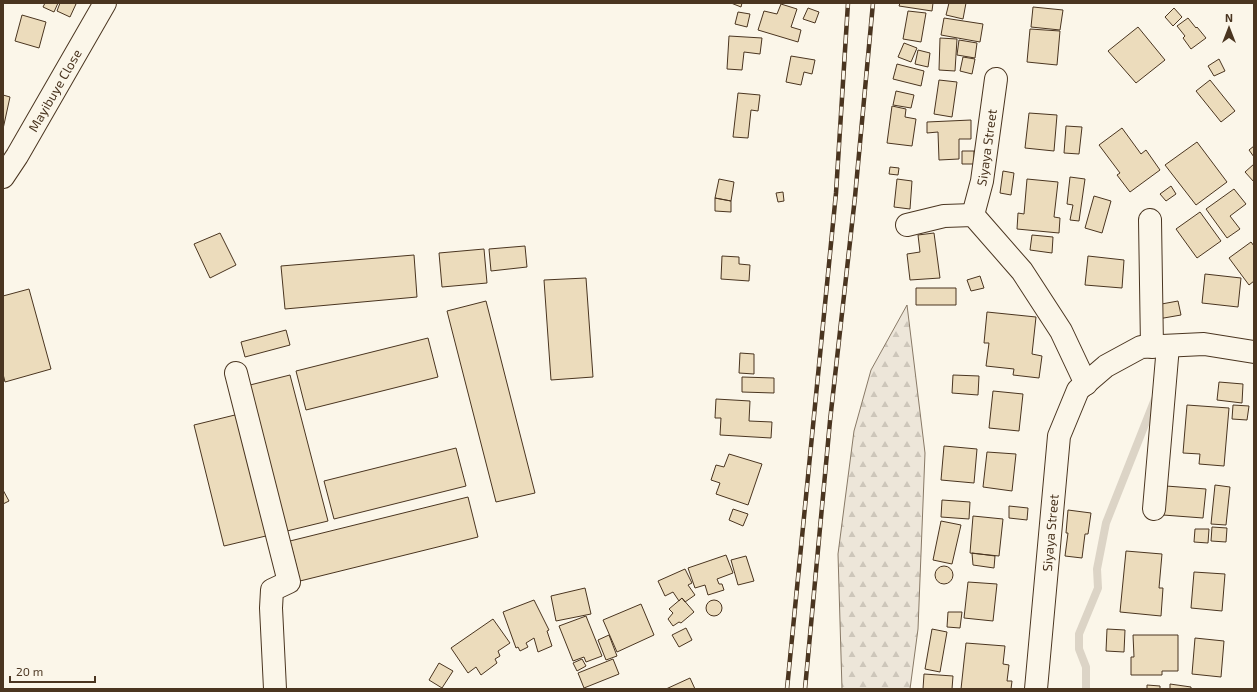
<svg xmlns="http://www.w3.org/2000/svg" width="1257" height="692" viewBox="0 0 1257 692" font-family="'Exo 2',sans-serif">
	<style>
		.forest { fill: url(#forest-firs); stroke: #887966 }
		.lines { fill: none; stroke-linecap: round; stroke-linejoin: round }
		.stream { stroke: #dcd4c6; stroke-width: 8 }
		.building { fill: #ecdcbc; stroke: #4a3520 }
		.minor-casing { stroke: #4a3520; stroke-width: 24 }
		.minor { stroke: #fbf6e9; stroke-width: 22 }
		.rail-casing { stroke: #4a3520; stroke-width: 4.5 }
		.rail { stroke: #fbf6e9; stroke-width: 3; stroke-dasharray: 9; stroke-linecap: butt }
		.labels { text-anchor: middle; dominant-baseline: central; stroke-width: 3; stroke-linejoin: round; paint-order: stroke }
		.street-label { font-size: 13px; fill: #4a3520; stroke: #fbf6e9 }
	</style>
	<defs>
		<pattern id="forest-firs" width="22" height="20" patternUnits="userSpaceOnUse"><rect width="22" height="20" fill="#ede6d9"/><path d="M5 1l3.5 6h-7zM16 11l3.5 6h-7z" fill="#cdc6ba"/></pattern>
	</defs>
	<rect width="100%" height="100%" fill="#fbf6e9"/>
	<path class="forest" d="M 907,305 L 925,453 L 918,629 L 910,689 L 842,689 L 838,554 L 854,431 L 871,370 Z"/>
	<g class="lines">
		<path class="stream" d="M 1086,689 L 1086,667 L 1079,649 L 1079,634 L 1098,588 L 1097,569 L 1106,523 L 1155,399"/>
	</g>
	<path class="building" d="M 45,3 L 58,3 L 54,12 L 43,7 Z
		M 60,3 L 73,3 L 76,4 L 70,17 L 57,11 Z
		M 731,3 L 742,3 L 741,7 Z
		M 900,3 L 933,3 L 932,11 L 899,6 Z
		M 949,3 L 966,3 L 963,19 L 946,15 Z
		M 781,4 L 797,9 L 791,27 L 801,30 L 798,42 L 758,30 L 764,11 L 777,14 Z
		M 1033,7 L 1063,10 L 1060,30 L 1031,27 Z
		M 808,8 L 819,12 L 815,23 L 803,19 Z
		M 1174,8 L 1182,17 L 1173,26 L 1165,17 Z
		M 908,11 L 926,13 L 921,42 L 903,39 Z
		M 738,12 L 750,14 L 747,27 L 735,24 Z
		M 22,15 L 46,22 L 39,48 L 15,41 Z
		M 944,18 L 983,24 L 980,42 L 941,35 Z
		M 1188,18 L 1196,28 L 1197,27 L 1206,38 L 1191,49 L 1183,38 L 1185,36 L 1177,26 Z
		M 1138,27 L 1165,60 L 1136,83 L 1108,51 Z
		M 1030,29 L 1060,31 L 1057,65 L 1027,62 Z
		M 729,36 L 762,38 L 760,54 L 744,52 L 742,70 L 727,69 Z
		M 940,38 L 957,39 L 955,71 L 939,70 Z
		M 959,40 L 977,43 L 975,58 L 957,55 Z
		M 904,43 L 917,48 L 911,62 L 898,57 Z
		M 918,50 L 930,53 L 928,67 L 915,64 Z
		M 791,56 L 815,60 L 812,74 L 804,72 L 801,85 L 786,82 Z
		M 963,57 L 975,59 L 972,74 L 960,71 Z
		M 1219,59 L 1225,71 L 1214,76 L 1208,66 Z
		M 897,64 L 924,71 L 921,86 L 893,79 Z
		M 939,80 L 957,82 L 952,117 L 934,114 Z
		M 1210,80 L 1235,111 L 1221,122 L 1196,91 Z
		M 896,91 L 914,95 L 911,108 L 893,105 Z
		M 738,93 L 760,95 L 758,111 L 751,110 L 748,138 L 733,137 Z
		M 3,95 L 10,97 L 3,129 Z
		M 892,106 L 906,109 L 905,117 L 916,119 L 912,146 L 887,143 Z
		M 1029,113 L 1057,115 L 1054,151 L 1025,148 Z
		M 971,120 L 971,139 L 959,139 L 959,159 L 939,160 L 938,132 L 927,133 L 927,122 Z
		M 1066,126 L 1082,127 L 1079,154 L 1064,153 Z
		M 1122,128 L 1141,154 L 1146,150 L 1160,170 L 1130,192 L 1117,175 L 1120,173 L 1099,145 Z
		M 1197,142 L 1227,182 L 1196,205 L 1165,165 Z
		M 1254,146 L 1254,157 L 1249,150 Z
		M 962,151 L 974,151 L 974,164 L 962,164 Z
		M 1254,164 L 1254,182 L 1245,172 Z
		M 890,167 L 899,168 L 898,175 L 889,174 Z
		M 1003,171 L 1014,173 L 1011,195 L 1000,193 Z
		M 1070,177 L 1085,179 L 1079,221 L 1070,220 L 1073,205 L 1067,204 Z
		M 719,179 L 734,182 L 731,201 L 715,198 Z
		M 897,179 L 912,181 L 910,209 L 894,207 Z
		M 1027,179 L 1058,182 L 1054,217 L 1060,218 L 1059,233 L 1017,229 L 1018,213 L 1024,214 Z
		M 1171,186 L 1176,194 L 1166,201 L 1160,194 Z
		M 1234,189 L 1246,204 L 1230,216 L 1240,229 L 1227,238 L 1206,209 Z
		M 783,192 L 784,201 L 778,202 L 776,193 Z
		M 1094,196 L 1111,201 L 1102,233 L 1085,228 Z
		M 715,198 L 731,201 L 731,212 L 715,211 Z
		M 1200,212 L 1221,241 L 1197,258 L 1176,229 Z
		M 220,233 L 236,265 L 210,278 L 194,244 Z
		M 934,233 L 940,278 L 910,280 L 907,254 L 920,252 L 918,235 Z
		M 1032,235 L 1053,237 L 1052,253 L 1030,250 Z
		M 1251,242 L 1254,246 L 1254,281 L 1249,285 L 1229,258 Z
		M 525,246 L 527,267 L 491,271 L 489,249 Z
		M 484,249 L 487,283 L 442,287 L 439,253 Z
		M 414,255 L 417,297 L 285,309 L 281,266 Z
		M 722,256 L 739,257 L 739,264 L 750,265 L 749,281 L 721,279 Z
		M 1088,256 L 1124,260 L 1122,288 L 1085,285 Z
		M 1205,274 L 1241,278 L 1238,307 L 1202,303 Z
		M 980,276 L 984,288 L 971,291 L 967,280 Z
		M 586,278 L 593,377 L 551,380 L 544,280 Z
		M 916,288 L 956,288 L 956,305 L 916,305 Z
		M 29,289 L 51,369 L 5,382 L 3,374 L 3,296 Z
		M 486,301 L 535,493 L 496,502 L 447,311 Z
		M 1178,301 L 1181,315 L 1158,319 L 1156,305 Z
		M 987,312 L 1036,317 L 1032,354 L 1042,356 L 1039,378 L 1013,375 L 1014,369 L 986,366 L 989,343 L 984,343 Z
		M 286,330 L 290,345 L 245,357 L 241,342 Z
		M 428,338 L 438,377 L 306,410 L 296,371 Z
		M 740,353 L 754,354 L 754,374 L 739,373 Z
		M 290,375 L 328,521 L 287,531 L 250,385 Z
		M 953,375 L 979,376 L 978,395 L 952,393 Z
		M 742,377 L 774,378 L 774,393 L 742,392 Z
		M 1219,382 L 1243,384 L 1242,403 L 1217,400 Z
		M 993,391 L 1023,394 L 1019,431 L 989,428 Z
		M 716,399 L 750,401 L 749,421 L 772,422 L 771,438 L 720,435 L 721,418 L 715,418 Z
		M 1187,405 L 1229,408 L 1224,466 L 1199,464 L 1200,454 L 1183,453 Z
		M 1233,405 L 1249,406 L 1247,420 L 1232,419 Z
		M 239,414 L 270,535 L 224,546 L 194,425 Z
		M 944,446 L 977,449 L 974,483 L 941,480 Z
		M 456,448 L 466,486 L 334,519 L 324,481 Z
		M 987,452 L 1016,454 L 1012,491 L 983,487 Z
		M 729,454 L 762,464 L 748,505 L 716,494 L 720,483 L 711,480 L 716,465 L 724,467 Z
		M 1215,485 L 1230,487 L 1226,525 L 1211,524 Z
		M 1166,486 L 1206,489 L 1203,518 L 1163,515 Z
		M 3,490 L 9,501 L 3,504 Z
		M 468,497 L 478,537 L 300,581 L 290,541 Z
		M 942,500 L 970,502 L 969,519 L 941,517 Z
		M 1009,506 L 1028,508 L 1027,520 L 1009,518 Z
		M 733,509 L 748,514 L 743,526 L 729,520 Z
		M 1068,510 L 1091,513 L 1088,534 L 1085,534 L 1082,558 L 1065,556 L 1068,533 L 1066,533 Z
		M 973,516 L 1003,519 L 999,556 L 970,553 Z
		M 941,521 L 961,525 L 952,564 L 933,560 Z
		M 1212,527 L 1227,528 L 1226,542 L 1211,541 Z
		M 1195,529 L 1209,529 L 1208,543 L 1194,542 Z
		M 1126,551 L 1162,554 L 1159,588 L 1163,588 L 1161,616 L 1120,612 Z
		M 972,553 L 995,556 L 994,568 L 973,565 Z
		M 726,555 L 733,573 L 717,579 L 719,584 L 722,584 L 724,590 L 708,595 L 705,585 L 695,588 L 688,568 Z
		M 746,556 L 754,581 L 738,585 L 731,560 Z
		M935 575a9 9 0 1 1 18 0a9 9 0 1 1-18 0Z
		M 685,569 L 692,583 L 688,585 L 695,595 L 685,602 L 682,598 L 679,601 L 673,592 L 665,596 L 658,581 Z
		M 1194,572 L 1225,574 L 1222,611 L 1191,608 Z
		M 968,582 L 997,584 L 993,621 L 964,618 Z
		M 585,588 L 591,614 L 556,621 L 551,596 Z
		M 682,598 L 694,612 L 681,623 L 679,622 L 673,626 L 668,619 L 673,613 L 669,609 Z
		M 534,600 L 549,630 L 547,631 L 552,646 L 538,652 L 534,638 L 526,643 L 528,647 L 520,651 L 518,647 L 516,648 L 503,612 Z
		M706 608a8 8 0 1 1 16 0a8 8 0 1 1-16 0Z
		M 641,604 L 654,635 L 617,652 L 603,620 Z
		M 948,612 L 962,612 L 960,628 L 947,627 Z
		M 586,616 L 602,656 L 586,662 L 584,657 L 573,661 L 559,626 Z
		M 493,619 L 510,643 L 498,651 L 500,656 L 495,659 L 497,663 L 481,675 L 476,667 L 468,673 L 451,648 Z
		M 686,628 L 692,640 L 679,647 L 672,635 Z
		M 932,629 L 947,632 L 940,672 L 925,669 Z
		M 1107,629 L 1125,630 L 1124,652 L 1106,651 Z
		M 609,635 L 617,656 L 606,660 L 598,640 Z
		M 1133,635 L 1178,635 L 1178,671 L 1162,671 L 1162,675 L 1131,675 L 1131,657 L 1134,657 Z
		M 1195,638 L 1224,641 L 1221,677 L 1192,674 Z
		M 966,643 L 1005,646 L 1003,664 L 1009,665 L 1007,681 L 1012,681 L 1011,689 L 961,689 Z
		M 582,659 L 586,666 L 577,671 L 573,663 Z
		M 613,659 L 619,674 L 584,688 L 578,673 Z
		M 439,663 L 453,671 L 442,688 L 429,680 Z
		M 924,674 L 953,676 L 952,689 L 923,689 Z
		M 690,678 L 695,689 L 666,689 Z
		M 1170,684 L 1191,687 L 1191,689 L 1170,689 Z
		M 1147,685 L 1160,686 L 1160,689 L 1147,689 Z"/>
	<g class="lines">
		<defs>
			<g id="minor">
				<path id="s1" d="M 3,177 L 17,156 L 105,3"/>
				<path id="s2" d="M 973,215 L 982,181 L 996,79"/>
				<path d="M 1150,220 L 1152,347"/>
				<path d="M 907,225 L 944,216 L 973,215 L 1022,271 L 1061,331 L 1086,384"/>
				<path d="M 236,373 L 289,582 L 272,590 L 271,608 L 275,689"/>
				<path d="M 1154,509 L 1168,346"/>
				<path id="s3" d="M 1036,689 L 1059,436 L 1078,390 L 1106,366 L 1141,347 L 1204,344 L 1254,352"/>
			</g>
		</defs>
		<use href="#minor" class="minor-casing"/>
		<use href="#minor" class="minor"/>
		<defs>
			<path id="rail" d="M 787,689 L 836,193 L 848,3
				M 805,689 L 830,421 L 855,197 L 873,3"/>
		</defs>
		<use href="#rail" class="rail-casing"/>
		<use href="#rail" class="rail"/>
	</g>
	<g class="labels">
		<g class="street-label">
			<text stroke="none"><textPath href="#s1" startOffset="101">Mayibuye Close</textPath></text>
			<text stroke="none"><textPath href="#s2" startOffset="69">Siyaya Street</textPath></text>
			<text stroke="none"><textPath href="#s3" startOffset="157">Siyaya Street</textPath></text>
		</g>
	</g>
	<rect width="1257" height="692" fill="none" stroke="#4a3520" stroke-width="8"/>
	<g transform="translate(1229 28)" stroke="#fbf6e9" stroke-width="3" paint-order="stroke">
	<path d="M0-3L7 15L0 10L-7 15Z" fill="#4a3520"/>
	<text y="-6" font-size="11" font-weight="bold" text-anchor="middle" fill="#4a3520">N</text>
	</g>
	<path d="M10 676v6h85v-6" fill="none" stroke="#4a3520" stroke-width="2"/>
	<text x="16" y="676" font-size="12" fill="#4a3520" stroke="#fbf6e9" stroke-width="3" paint-order="stroke">20 m</text>
</svg>
